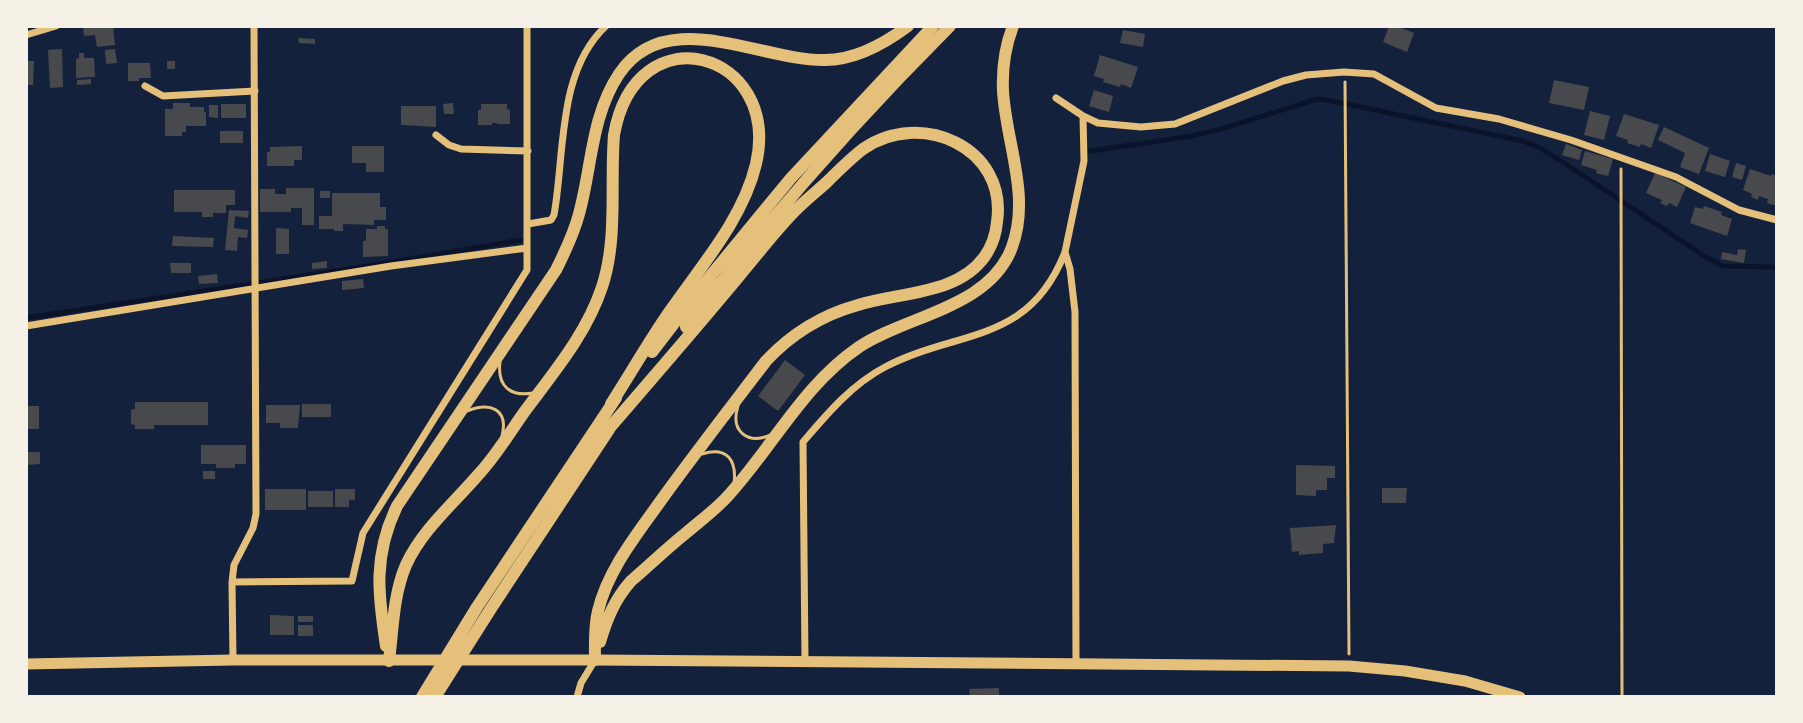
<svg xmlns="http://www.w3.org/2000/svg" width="1803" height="723" viewBox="0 0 1803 723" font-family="Inter,sans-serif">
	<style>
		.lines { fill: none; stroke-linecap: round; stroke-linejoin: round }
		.stream { stroke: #0b132b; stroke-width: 5 }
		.building { fill: #48494c }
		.path { stroke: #e5c07b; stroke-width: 3 }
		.service { stroke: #e5c07b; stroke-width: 3 }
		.minor { stroke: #e5c07b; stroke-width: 7 }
		.trunk { stroke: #e5c07b; stroke-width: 11 }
		.motorway { stroke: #e5c07b; stroke-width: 12 }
	</style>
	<rect width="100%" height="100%" fill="#14213d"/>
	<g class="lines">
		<path class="stream" d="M 1085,152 L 1192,136 L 1225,128 L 1317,99 L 1327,100 L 1523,141 L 1540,148 L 1567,165 L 1706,257 L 1723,266 L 1777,267
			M 26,318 L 368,266 L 521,240"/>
	</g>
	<path class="building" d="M 83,26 L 113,26 L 115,45 L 97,47 L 95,35 L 84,36 Z
		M 1389,26 L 1396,26 L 1414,33 L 1407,52 L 1383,42 Z
		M 1123,30 L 1145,34 L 1143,47 L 1120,43 Z
		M 298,38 L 315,39 L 315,44 L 299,43 Z
		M 62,49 L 63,87 L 50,88 L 48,50 Z
		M 115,49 L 117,63 L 106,64 L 105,50 Z
		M 79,53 L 84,53 L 84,58 L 94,58 L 95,77 L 76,78 L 76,59 L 79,58 Z
		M 1100,55 L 1138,67 L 1131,88 L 1121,84 L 1120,87 L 1103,82 L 1104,79 L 1094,76 Z
		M 27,61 L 34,61 L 33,85 L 26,85 Z
		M 167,61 L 175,61 L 175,69 L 167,69 Z
		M 128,63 L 150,63 L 151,78 L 139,78 L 139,81 L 128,81 Z
		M 91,79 L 91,84 L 77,85 L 77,80 Z
		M 1554,80 L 1589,87 L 1584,110 L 1549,103 Z
		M 1094,90 L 1113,96 L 1109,112 L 1089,106 Z
		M 173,103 L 190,103 L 190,107 L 204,107 L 204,112 L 206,112 L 206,126 L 186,126 L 186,132 L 182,132 L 182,136 L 165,136 L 165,109 L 173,109 Z
		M 453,103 L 454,114 L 444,114 L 443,104 Z
		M 221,104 L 246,104 L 246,118 L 221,118 Z
		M 481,104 L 507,104 L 507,109 L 510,110 L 510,124 L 497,124 L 497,123 L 492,123 L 492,125 L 478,125 L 478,110 L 481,110 Z
		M 209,105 L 218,105 L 218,118 L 209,117 Z
		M 401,106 L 436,106 L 436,127 L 401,125 Z
		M 1590,111 L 1610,116 L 1604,140 L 1584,135 Z
		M 1624,114 L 1659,125 L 1651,148 L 1641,144 L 1640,147 L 1627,143 L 1628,140 L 1616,136 Z
		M 1664,127 L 1709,148 L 1699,174 L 1680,167 L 1685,153 L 1658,140 Z
		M 220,131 L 243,131 L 243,143 L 220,143 Z
		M 1566,144 L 1582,150 L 1579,160 L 1562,155 Z
		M 302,146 L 302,160 L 294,160 L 294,166 L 267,166 L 267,152 L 270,152 L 270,147 Z
		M 352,146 L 384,146 L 384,172 L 366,172 L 366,163 L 352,163 Z
		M 1585,151 L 1613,159 L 1608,176 L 1596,173 L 1597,170 L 1581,165 Z
		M 1710,154 L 1730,161 L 1725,177 L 1705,171 Z
		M 1736,163 L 1746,166 L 1742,180 L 1732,177 Z
		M 1750,169 L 1771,176 L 1772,174 L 1777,176 L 1777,206 L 1767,203 L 1768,199 L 1759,196 L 1758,200 L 1751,197 L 1752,194 L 1743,190 Z
		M 1655,173 L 1686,187 L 1677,207 L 1669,203 L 1667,206 L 1660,203 L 1662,200 L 1646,193 Z
		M 286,188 L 314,188 L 314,225 L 302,225 L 302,208 L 291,208 L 291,212 L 260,212 L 260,189 L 275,189 L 275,194 L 286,194 Z
		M 174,190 L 235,190 L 235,205 L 226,205 L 226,213 L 213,213 L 213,217 L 202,217 L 202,212 L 174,212 Z
		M 320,191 L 330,191 L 330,198 L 320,198 Z
		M 332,193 L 380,193 L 380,207 L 386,207 L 386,220 L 374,220 L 374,225 L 343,224 L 343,231 L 334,231 L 334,229 L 319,229 L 319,216 L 332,216 Z
		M 1704,206 L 1722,212 L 1721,215 L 1732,219 L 1727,236 L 1690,223 L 1695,207 L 1703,209 Z
		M 229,210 L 249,211 L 248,218 L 235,216 L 234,228 L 248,230 L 247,238 L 238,237 L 237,251 L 225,250 Z
		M 377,226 L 385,226 L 385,229 L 388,229 L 388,256 L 363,257 L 363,241 L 366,241 L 366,229 L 377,229 Z
		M 276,228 L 289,229 L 289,254 L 276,254 Z
		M 173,236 L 214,238 L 213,247 L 172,246 Z
		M 1738,249 L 1746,250 L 1744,263 L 1721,259 L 1722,252 L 1737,255 Z
		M 327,261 L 327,268 L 312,269 L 312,263 Z
		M 170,263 L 191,263 L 191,273 L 171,273 Z
		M 217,274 L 218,283 L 199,284 L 198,276 Z
		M 363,279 L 364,288 L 342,290 L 342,281 Z
		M 785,360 L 805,375 L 778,411 L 758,396 Z
		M 135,402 L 208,402 L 208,425 L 154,425 L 154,429 L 135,429 L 135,425 L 131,424 L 131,410 L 135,409 Z
		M 302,404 L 331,404 L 331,417 L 302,417 Z
		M 266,405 L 300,405 L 298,428 L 280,428 L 280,423 L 266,423 Z
		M 26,406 L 39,406 L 39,429 L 27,429 Z
		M 201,445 L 246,445 L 246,464 L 235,464 L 235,468 L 216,468 L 216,464 L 201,464 Z
		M 26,452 L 40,452 L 40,464 L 26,465 Z
		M 1296,465 L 1335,466 L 1335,478 L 1327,478 L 1327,490 L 1316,490 L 1316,496 L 1296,495 Z
		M 203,471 L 215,471 L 215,479 L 203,479 Z
		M 1382,488 L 1407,488 L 1406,503 L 1382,503 Z
		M 265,489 L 306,489 L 306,510 L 265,510 Z
		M 335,489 L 355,489 L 355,500 L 349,500 L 349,507 L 335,507 Z
		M 308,491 L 333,491 L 333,507 L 308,507 Z
		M 1336,525 L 1334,543 L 1323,544 L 1323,553 L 1299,555 L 1299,551 L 1292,552 L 1290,528 Z
		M 270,615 L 294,616 L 294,635 L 270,635 Z
		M 298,616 L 313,616 L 313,622 L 298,622 Z
		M 298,625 L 313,625 L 313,636 L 298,636 Z
		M 999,688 L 999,697 L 970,697 L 969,689 Z"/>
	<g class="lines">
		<path class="path" d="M 1345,82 L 1349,654
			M 1621,169 L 1622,697"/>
		<path class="service" d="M 500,362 C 497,386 510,397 533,393
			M 738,406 C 730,431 747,445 771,435
			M 467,411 C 489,402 509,408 502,436
			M 702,454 C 727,446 737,460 734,484"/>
		<path class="minor" d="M 26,35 L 56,26
			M 145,86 L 163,96 L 255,91
			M 1056,98 L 1083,116 L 1098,123 L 1141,127 L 1175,124 L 1283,81 L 1306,75 L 1344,72 L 1374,74 L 1436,108 L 1499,119 L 1571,140 L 1676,177 L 1739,210 L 1777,220
			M 436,135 L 449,145 L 461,149 L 528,151
			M 528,224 L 551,220 L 554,215 C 565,154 557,71 606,26
			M 26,326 L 391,266 L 527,248
			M 232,582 L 352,581 L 363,533 L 527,270 L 527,26
			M 233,660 L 232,582 L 234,565 L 253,528 L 256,514 L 254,26
			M 805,661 L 803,442 C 827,414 851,385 885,367 C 958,329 1029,345 1065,252
			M 1076,665 L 1075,312 L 1070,269 L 1065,252 L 1084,161 L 1083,116
			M 577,697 L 581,683 L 595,660"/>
		<path class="trunk" d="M 26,664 L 233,660 L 595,660 L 1349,666 L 1405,671 L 1465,681 L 1520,697"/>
		<path class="motorway" d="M 686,327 C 767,221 856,120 950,26
			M 652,352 L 712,274 L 791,178 L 933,26
			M 600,642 C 607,618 615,599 631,581 C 650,565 667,548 686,533 C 700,521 715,510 727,497 C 772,448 803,385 859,347 C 907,315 990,308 1012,247 C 1031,196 1006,143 1003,91 C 1002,69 1005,47 1013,26
			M 386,646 C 378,594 373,556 397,506 L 556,270 C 565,252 574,233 579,214 C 592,167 591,116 619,74 C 666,4 760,61 825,60 C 855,60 884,44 908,26
			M 595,660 C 595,644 594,627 598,611 C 608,569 638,533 662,499 C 696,452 731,407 766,361 C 792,333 822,315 858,305 C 899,292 958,295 985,256 C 992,246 996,233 997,222 C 1008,147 920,109 863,149 C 850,159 838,171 827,182 C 815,193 802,203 791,215 C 773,234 757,255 740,275 C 696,328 651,380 606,432
			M 389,661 C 393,630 393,595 406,565 C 422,530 453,504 478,475 C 496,456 510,432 525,411 C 554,372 587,333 602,287 C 618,239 610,185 614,135 C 636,10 782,51 756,164 C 743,219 701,266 670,311 C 649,341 631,373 611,404
			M 422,697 L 477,607 L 616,398
			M 435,697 L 490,610 L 610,428"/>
	</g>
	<rect width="1803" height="723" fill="none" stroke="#f6f1e7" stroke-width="56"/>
</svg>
